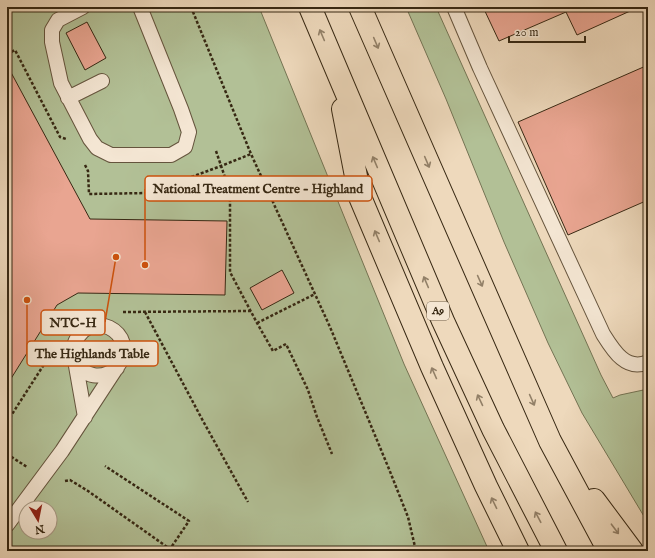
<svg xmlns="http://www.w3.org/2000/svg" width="655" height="558" viewBox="0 0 655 558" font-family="'IM FELL English',serif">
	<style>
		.green { fill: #b2c096; stroke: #747454; fill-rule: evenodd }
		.building { fill: #e9a591; stroke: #372813 }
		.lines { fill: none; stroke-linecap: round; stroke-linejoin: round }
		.lane-casing { stroke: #65543d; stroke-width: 16 }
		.highway-casing { stroke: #372813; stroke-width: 24 }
		.path { stroke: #372813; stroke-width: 2.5; stroke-dasharray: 3 2; stroke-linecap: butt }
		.lane { stroke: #f4e6d3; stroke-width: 14 }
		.highway { stroke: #eed9bc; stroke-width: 22 }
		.oneway { stroke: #928068 }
		.labels { text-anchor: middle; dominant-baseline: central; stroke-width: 3.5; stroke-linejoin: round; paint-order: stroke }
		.shield { fill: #f4e6d3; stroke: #70614d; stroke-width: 1 }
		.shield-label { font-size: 11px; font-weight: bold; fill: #372813 }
		.leader { fill: none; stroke: #cd520d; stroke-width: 1.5 }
		.callout-dot { fill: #cd520d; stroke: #f4e6d3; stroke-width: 1.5 }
		.callout { fill: #f4e6d3; stroke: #cd520d; stroke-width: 1.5 }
		.callout-label { font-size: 13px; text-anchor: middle; font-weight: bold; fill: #372813 }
	</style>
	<rect width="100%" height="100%" fill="#eed9bc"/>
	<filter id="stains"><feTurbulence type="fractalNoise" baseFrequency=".005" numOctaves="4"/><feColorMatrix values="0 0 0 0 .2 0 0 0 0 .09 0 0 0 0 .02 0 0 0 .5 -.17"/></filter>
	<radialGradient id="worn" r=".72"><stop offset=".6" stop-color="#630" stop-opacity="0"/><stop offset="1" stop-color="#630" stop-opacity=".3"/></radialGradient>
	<path class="green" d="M 7,7 L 259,7 L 404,364 L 489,551 L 7,551 ZM 26,508 L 50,508 L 50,532 L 26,532 Z
		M 406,7 L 436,7 L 601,375 L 613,398 L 620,395 L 648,389 L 648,523 L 582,413 L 548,343 L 504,242 L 446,99 Z"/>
	<path class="building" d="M 483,7 L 639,7 L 577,35 L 566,12 L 499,41 Z
		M 87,22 L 106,58 L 85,70 L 66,33 Z
		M 7,65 L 90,219 L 227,221 L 225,295 L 78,293 L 57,305 L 7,385 Z
		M 648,65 L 648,200 L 568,235 L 518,122 Z
		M 282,270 L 294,293 L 262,310 L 250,288 Z"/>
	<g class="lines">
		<defs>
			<path id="lane" d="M 83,7 L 58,20 L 52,30 L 52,42 L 61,83 L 90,139 L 97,148 L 111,155 L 171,155 L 185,147 L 189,132 L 181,109 L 140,7
				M 454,7 L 480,68 L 603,334 C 613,350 626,372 648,362
				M 68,98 L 102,81
				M 75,360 C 84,378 102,380 117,368
				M 7,525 L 62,451 L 117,367 C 143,333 85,302 73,349 L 85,417"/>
			<path id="highway" d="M 310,7 L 443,321 L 493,429 L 556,551
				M 360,7 L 550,441 L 609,551
				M 343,109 L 360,197 L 432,367 L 486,486 L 518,551
				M 594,500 L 632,551"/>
		</defs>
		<use href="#lane" class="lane-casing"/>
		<use href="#highway" class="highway-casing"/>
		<path class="path" d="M 191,7 L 251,154 L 330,327 L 389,469 L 408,517 L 416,551
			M 7,54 L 15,50 L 60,137 L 66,139
			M 216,151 L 230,192 L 230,272 L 257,323 L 273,351 L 286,344 L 308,390 L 317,417 L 332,454
			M 85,165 L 88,171 L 89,194 L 148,193 L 221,166 L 251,154
			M 123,312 L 251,311
			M 145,312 L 203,421 L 248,502
			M 257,323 L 315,294
			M 7,422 L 52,352
			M 7,454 L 27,467
			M 65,481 L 70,480 L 88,491 L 170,549 L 189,521 L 105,466"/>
		<use href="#lane" class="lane"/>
		<use href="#highway" class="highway"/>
	</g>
	<defs><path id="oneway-shaft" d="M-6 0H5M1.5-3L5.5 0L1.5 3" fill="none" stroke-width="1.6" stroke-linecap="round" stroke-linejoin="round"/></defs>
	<g class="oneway">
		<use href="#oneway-shaft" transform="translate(322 35) rotate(-113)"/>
		<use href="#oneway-shaft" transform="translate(376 43) rotate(67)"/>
		<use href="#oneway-shaft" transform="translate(375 162) rotate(-113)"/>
		<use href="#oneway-shaft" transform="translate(427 162) rotate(67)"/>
		<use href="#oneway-shaft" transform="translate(377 236) rotate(-113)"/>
		<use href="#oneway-shaft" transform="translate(480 281) rotate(66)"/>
		<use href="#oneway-shaft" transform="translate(426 282) rotate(-113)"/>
		<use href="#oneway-shaft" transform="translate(434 373) rotate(-114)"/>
		<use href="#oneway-shaft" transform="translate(480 400) rotate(-115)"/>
		<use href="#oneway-shaft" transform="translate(532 400) rotate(66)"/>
		<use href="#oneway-shaft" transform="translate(494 503) rotate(-116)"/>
		<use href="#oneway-shaft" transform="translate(538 517) rotate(-118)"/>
		<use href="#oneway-shaft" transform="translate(615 529) rotate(53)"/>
	</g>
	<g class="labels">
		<rect class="shield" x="427" y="302" width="22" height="18" rx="3"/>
		<g class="shield-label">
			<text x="438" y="311">A9</text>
		</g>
	</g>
	<path class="leader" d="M145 265L145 189M116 257L105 322M27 300L27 354"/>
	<g class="callout-dot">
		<circle cx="145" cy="265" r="4"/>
		<circle cx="116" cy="257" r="4"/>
		<circle cx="27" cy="300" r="4"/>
	</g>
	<g class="callout">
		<rect x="145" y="176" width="227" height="25" rx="4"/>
		<rect x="41" y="310" width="64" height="25" rx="4"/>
		<rect x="27" y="341" width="131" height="25" rx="4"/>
	</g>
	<g class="callout-label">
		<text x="258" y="193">National Treatment Centre - Highland</text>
		<text x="73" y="327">NTC-H</text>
		<text x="92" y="358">The Highlands Table</text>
	</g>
	<rect width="655" height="558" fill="none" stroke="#eed9bc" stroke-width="24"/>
	<rect x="8" y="8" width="639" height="542" fill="none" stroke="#372813" stroke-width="2"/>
	<rect x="12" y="12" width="631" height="534" fill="none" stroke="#372813"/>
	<g transform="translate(38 520) rotate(170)"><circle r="19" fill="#f4e6d3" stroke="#a89a86"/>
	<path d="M0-3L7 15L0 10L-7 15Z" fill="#8f2418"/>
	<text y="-6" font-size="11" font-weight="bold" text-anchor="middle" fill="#372813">N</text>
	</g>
	<path d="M509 36v6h76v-6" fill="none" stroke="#372813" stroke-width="2"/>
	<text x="515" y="36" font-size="12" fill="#372813" stroke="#f4e6d3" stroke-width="3" paint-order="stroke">20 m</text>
	<rect width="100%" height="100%" filter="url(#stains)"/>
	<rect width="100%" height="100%" fill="url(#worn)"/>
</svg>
